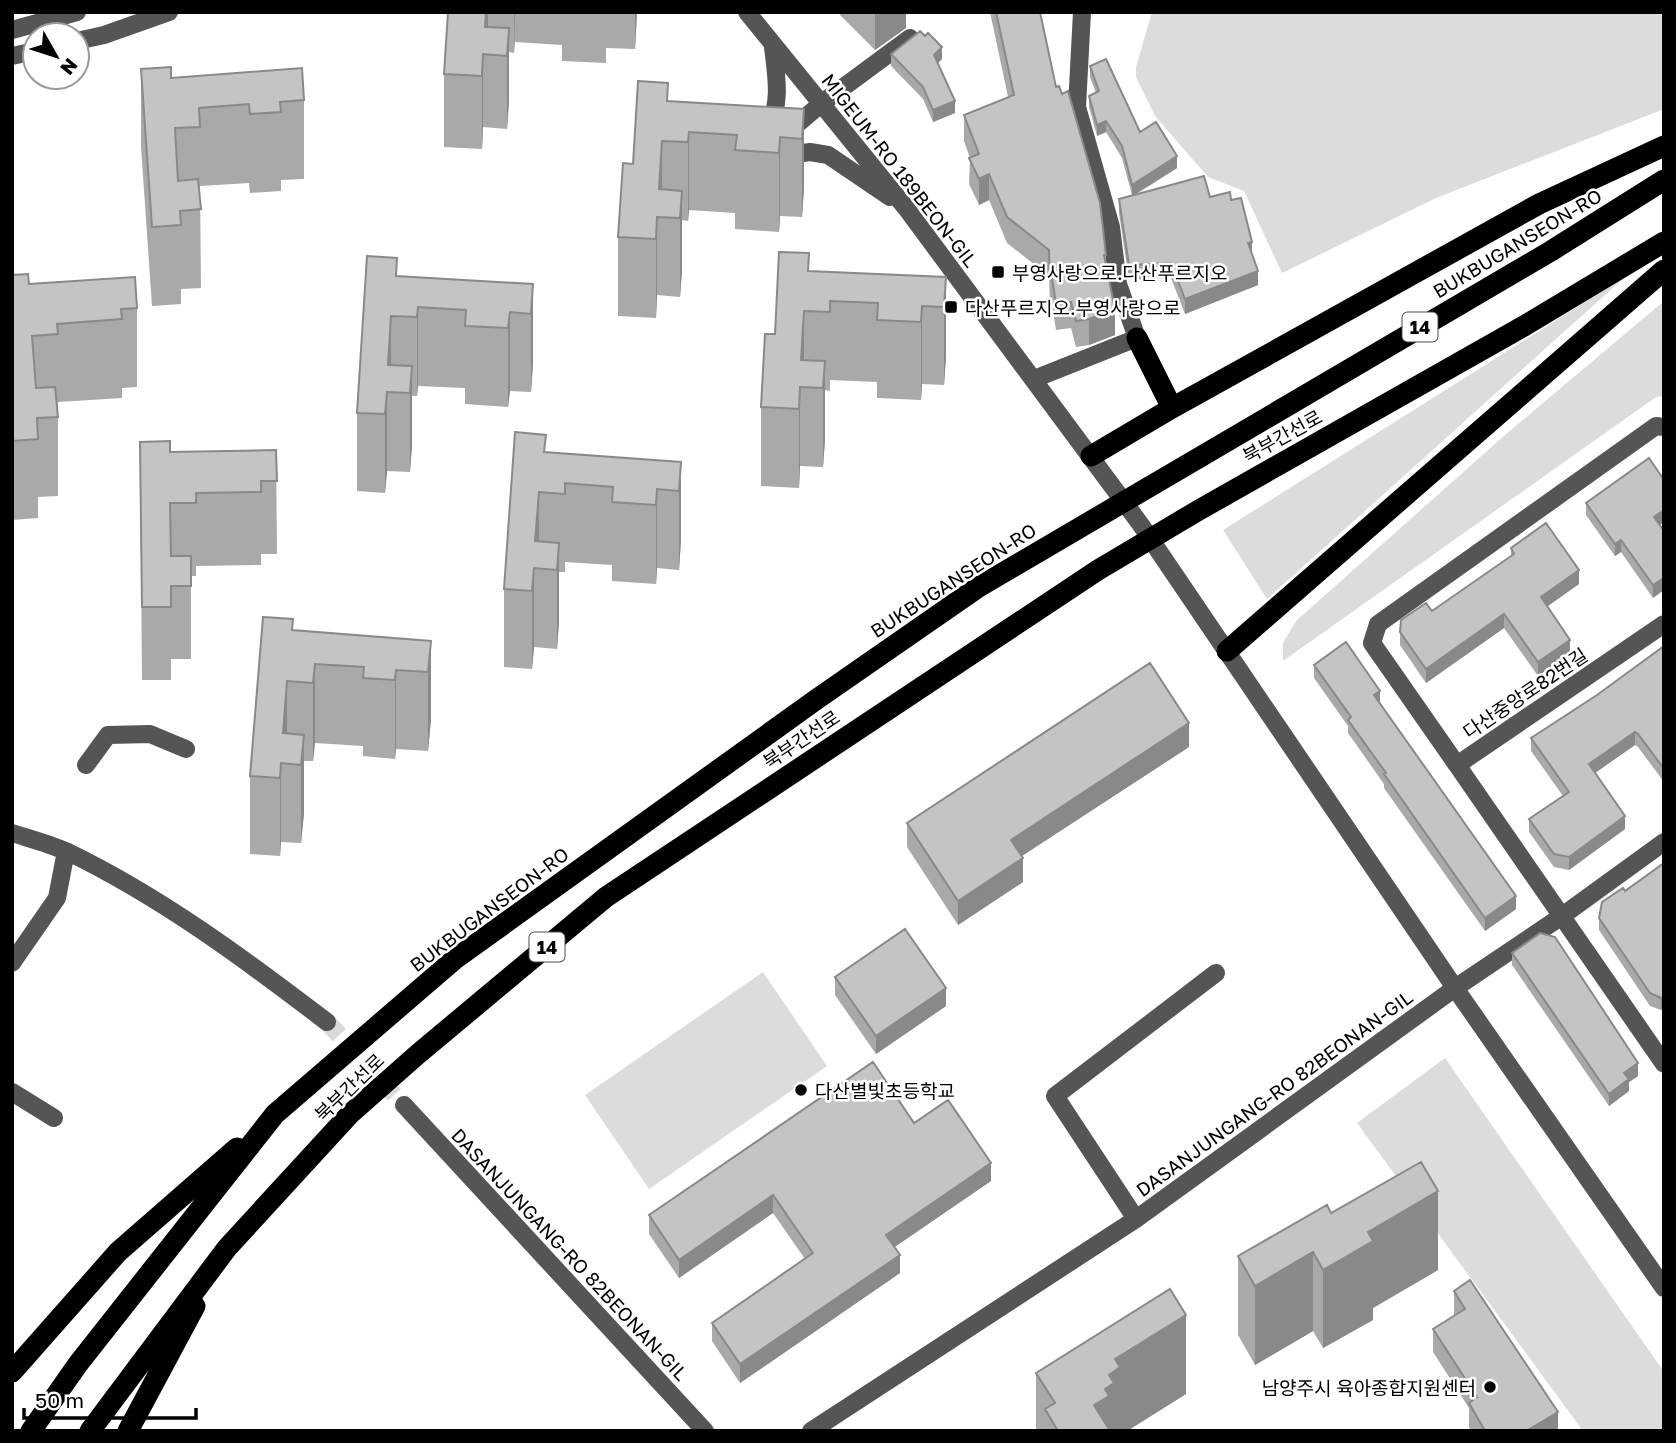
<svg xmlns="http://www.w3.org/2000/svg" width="1676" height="1443" viewBox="0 0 1676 1443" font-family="'Golos Text','Noto Sans KR',sans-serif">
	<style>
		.green { fill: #dcdcdc }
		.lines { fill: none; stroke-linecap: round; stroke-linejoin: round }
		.minor-tunnel { stroke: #d9d9d9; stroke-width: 18; stroke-dasharray: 18 9; stroke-linecap: butt }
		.minor { stroke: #555; stroke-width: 18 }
		.highway { stroke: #000; stroke-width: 21 }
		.wall { fill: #a9a9a9 }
		.shaded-wall { fill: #898989 }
		.building { fill: #c4c4c4; stroke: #898989; stroke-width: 2 }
		.poi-dot { fill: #000; stroke: #fff; stroke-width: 2.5 }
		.labels { text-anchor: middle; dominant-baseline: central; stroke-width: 5; stroke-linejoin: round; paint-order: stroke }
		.shield { fill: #fff; stroke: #4c4c4c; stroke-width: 2 }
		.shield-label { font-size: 18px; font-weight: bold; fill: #000 }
		.street-label { font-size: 19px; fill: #000; stroke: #fff }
		.poi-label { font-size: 19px; fill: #000; stroke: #fff; text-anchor: start }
	</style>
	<rect width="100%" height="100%" fill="#fff"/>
	<path class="green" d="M 1152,12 L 1664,12 L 1664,109 L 1436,198 L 1282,273 L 1244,191 L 1208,177 L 1155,116 L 1136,77 L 1136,67 Z
		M 1625,277 L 1267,599 L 1223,530 Z
		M 1664,301 L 1664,396 L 1656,397 L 1283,661 L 1283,643 L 1296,621 L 1505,435 Z
		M 763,972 L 827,1066 L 649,1189 L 585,1095 Z
		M 1445,1058 L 1664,1372 L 1664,1431 L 1583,1431 L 1357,1123 Z"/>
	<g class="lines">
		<path class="minor-tunnel" d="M 327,1022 L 404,1105"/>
		<path class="minor" d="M 747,12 L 906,208 L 1141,525 L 1455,988 L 1664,1288
			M 12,30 L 77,12
			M 77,41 L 104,35 L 169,12
			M 12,56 L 35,51
			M 768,128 C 782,103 776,74 773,47
			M 788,132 L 822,103 L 910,38
			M 782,156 L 810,152 L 828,155 L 890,197
			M 1034,379 L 1137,338 L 1118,284 L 1111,227 L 1077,107 L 1082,12
			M 1664,624 L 1457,765 L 1664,1064
			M 86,765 L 108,735 L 150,734 L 186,749
			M 1457,765 L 1372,643 L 1378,624 L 1656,426 L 1664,427
			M 12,833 C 31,839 50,844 68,852 C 161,897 246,960 327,1022
			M 12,963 L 57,898 L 66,851
			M 12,1092 L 54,1118
			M 404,1105 L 705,1431
			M 1136,1219 L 1055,1096 L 1216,973
			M 811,1431 L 1136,1219 L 1455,988 L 1562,916 L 1664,842"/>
		<path class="highway" d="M 1137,338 L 1172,408
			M 1091,456 L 1172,408 L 1539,204 L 1664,146
			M 1227,651 L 1664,270
			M 12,1372 L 118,1252 L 237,1148
			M 31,1431 L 78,1364 L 275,1114 L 455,959 L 817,699 L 977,588 L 1551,251 L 1664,180
			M 90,1431 L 227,1248 L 350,1114 L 418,1054 L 606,897 L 1098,570 L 1199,510 L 1524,326 L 1664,242
			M 128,1431 L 195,1306"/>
	</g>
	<path class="wall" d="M 448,12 L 637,12 L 635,49 L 606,48 L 606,63 L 562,61 L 562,45 L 515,42 L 514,53 L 509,52 L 509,101 L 507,129 L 483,127 L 482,149 L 444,147 L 444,74 Z
		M 837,12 L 906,12 L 906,28 L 875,50 Z
		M 990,12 L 1040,12 L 1056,87 L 1106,255 L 1106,266 L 1115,335 L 1089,345 L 1076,347 L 1071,328 L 1056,330 L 1052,305 L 1050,305 L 1049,276 L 1007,243 L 989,200 L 979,205 L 969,184 L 970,158 L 964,141 L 964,115 L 1008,97 Z
		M 891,54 L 942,59 L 938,63 L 955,113 L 933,122 L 923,99 L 891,66 Z
		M 1090,66 L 1140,132 L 1177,168 L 1135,195 L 1210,197 L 1231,200 L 1252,254 L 1258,285 L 1185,314 L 1171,278 L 1129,280 L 1119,213 L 1119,199 L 1132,195 L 1122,158 L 1106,132 L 1097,136 L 1089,107 L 1089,96 L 1096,93 L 1090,77 Z
		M 141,69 L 171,78 L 304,100 L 304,179 L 281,180 L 281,191 L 250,193 L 249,183 L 200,186 L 201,288 L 181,289 L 181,304 L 152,306 L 141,147 Z
		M 668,101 L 804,109 L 804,188 L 802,217 L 780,216 L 779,232 L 735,229 L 735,213 L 689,210 L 688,221 L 682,220 L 682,270 L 680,297 L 657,295 L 656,318 L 618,316 L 618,237 L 633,164 Z
		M 809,271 L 946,277 L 946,356 L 944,385 L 922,384 L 921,400 L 877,398 L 877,382 L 830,380 L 830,391 L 825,390 L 825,439 L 823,467 L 800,466 L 799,488 L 761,486 L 761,407 Z
		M 12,275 L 29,284 L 137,308 L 137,387 L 122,388 L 122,398 L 58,402 L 58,496 L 38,497 L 38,518 L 12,520 Z
		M 397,276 L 533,284 L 533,363 L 531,392 L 510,391 L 508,407 L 465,404 L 465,388 L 418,386 L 417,396 L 412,396 L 412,445 L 410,472 L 387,471 L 385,493 L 357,491 L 357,413 Z
		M 140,442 L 170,452 L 276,450 L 277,554 L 261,554 L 261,565 L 196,566 L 196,576 L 191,576 L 191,659 L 171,659 L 171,680 L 142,680 Z
		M 546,452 L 681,462 L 681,540 L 679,570 L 657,568 L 656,584 L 612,581 L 612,565 L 565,562 L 565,572 L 559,572 L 559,621 L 557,649 L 534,647 L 532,669 L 504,667 L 504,589 Z
		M 1586,503 L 1659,525 L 1653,598 L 1621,552 L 1615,556 L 1586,515 Z
		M 1511,548 L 1579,584 L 1547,606 L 1570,653 L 1538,676 L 1504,628 L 1426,683 L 1400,645 L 1400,632 L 1432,611 L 1511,556 Z
		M 293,630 L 431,641 L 431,719 L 428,751 L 396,749 L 395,759 L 363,756 L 363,746 L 315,743 L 313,761 L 304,761 L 304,813 L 301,843 L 281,842 L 280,856 L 250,854 L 250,776 Z
		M 1664,646 L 1664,782 L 1638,747 L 1635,745 L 1595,773 L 1625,829 L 1569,870 L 1554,867 L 1529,832 L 1529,819 L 1563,796 L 1531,751 L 1531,738 L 1597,695 Z
		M 1314,665 L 1380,704 L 1516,909 L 1485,931 L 1384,788 L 1384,784 L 1348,733 L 1348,726 L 1314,678 Z
		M 1189,747 L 1022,856 L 1023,882 L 958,925 L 907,847 L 907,823 Z
		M 1664,863 L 1661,1010 L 1650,1006 L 1599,930 L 1599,918 L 1625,891 Z
		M 1512,953 L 1638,1076 L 1629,1082 L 1629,1091 L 1609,1106 L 1512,965 Z
		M 835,977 L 946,1006 L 876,1054 L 835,995 Z
		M 914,1123 L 991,1181 L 894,1247 L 900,1273 L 740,1383 L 712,1341 L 712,1323 L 805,1259 L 773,1213 L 679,1278 L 649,1234 L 649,1215 Z
		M 1331,1213 L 1438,1270 L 1373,1308 L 1373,1320 L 1323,1348 L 1313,1331 L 1255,1365 L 1238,1335 L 1238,1256 Z
		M 1454,1291 L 1558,1431 L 1471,1431 L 1469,1427 L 1469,1408 L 1433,1352 L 1433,1329 L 1454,1315 Z
		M 1036,1373 L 1186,1394 L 1127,1431 L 1036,1431 Z"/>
	<path class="shaded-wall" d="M 486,12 L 488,12 L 488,55 L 485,27 Z
		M 514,12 L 515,12 L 514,53 Z
		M 635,12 L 637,12 L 635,49 Z
		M 875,12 L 906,12 L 906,28 L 875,50 Z
		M 509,28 L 509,101 L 507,129 L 507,56 Z
		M 942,47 L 942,59 L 934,67 L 934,55 Z
		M 483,54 L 483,127 L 482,149 L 482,76 Z
		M 955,101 L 955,113 L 933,122 L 933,110 Z
		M 804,109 L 804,188 L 802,217 L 802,139 Z
		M 1106,121 L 1106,132 L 1097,136 L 1097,125 Z
		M 689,132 L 689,210 L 688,221 L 688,142 Z
		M 780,137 L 780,216 L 779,232 L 779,153 Z
		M 662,141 L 662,217 L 659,189 Z
		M 1177,156 L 1177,168 L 1132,196 L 1132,185 Z
		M 989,174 L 989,200 L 979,205 L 979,179 Z
		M 682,191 L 682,270 L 680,297 L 680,218 Z
		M 657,217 L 657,295 L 656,318 L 656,239 Z
		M 1252,242 L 1252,256 L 1248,243 Z
		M 1258,271 L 1258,285 L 1185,314 L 1185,299 Z
		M 946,277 L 946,356 L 944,385 L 944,307 Z
		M 533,284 L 533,363 L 531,392 L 531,314 Z
		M 922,306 L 922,384 L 921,400 L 921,322 Z
		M 418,307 L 418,386 L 417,396 L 417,317 Z
		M 1115,309 L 1115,335 L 1089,345 L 1089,319 Z
		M 804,311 L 804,387 L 801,360 Z
		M 510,312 L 510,391 L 508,407 L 508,328 Z
		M 391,316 L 391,392 L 388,365 Z
		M 825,361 L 825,439 L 823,467 L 823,388 Z
		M 412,366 L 412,445 L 410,472 L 410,393 Z
		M 800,387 L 800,466 L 799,488 L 799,409 Z
		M 387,392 L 387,471 L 385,493 L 385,414 Z
		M 681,462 L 681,540 L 679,570 L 679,491 Z
		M 657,489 L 657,568 L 656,584 L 656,505 Z
		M 539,492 L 539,569 L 535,541 Z
		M 1664,510 L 1664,522 L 1654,529 L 1654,517 Z
		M 1621,540 L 1621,552 L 1615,556 L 1615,544 Z
		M 559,543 L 559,621 L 557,649 L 557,570 Z
		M 534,568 L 534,647 L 532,669 L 532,591 Z
		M 1579,570 L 1579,584 L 1541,611 L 1541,597 Z
		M 1664,578 L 1664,590 L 1653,598 L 1653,585 Z
		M 1504,614 L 1504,628 L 1426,683 L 1426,669 Z
		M 1570,640 L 1570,653 L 1538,676 L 1538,662 Z
		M 431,641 L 431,719 L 428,751 L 428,672 Z
		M 315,664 L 315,743 L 313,761 L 313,683 Z
		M 396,670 L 396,749 L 395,759 L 395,680 Z
		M 287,681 L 287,759 L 283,733 Z
		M 1380,691 L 1380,704 L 1374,695 Z
		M 1189,723 L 1189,747 L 1011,863 L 1011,840 Z
		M 1635,732 L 1635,745 L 1589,777 L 1589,764 Z
		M 304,735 L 304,813 L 301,843 L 301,765 Z
		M 281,763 L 281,842 L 280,856 L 280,778 Z
		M 1625,816 L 1625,829 L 1569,870 L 1569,857 Z
		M 1023,858 L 1023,882 L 958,925 L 958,901 Z
		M 1516,896 L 1516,909 L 1485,931 L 1485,918 Z
		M 946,988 L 946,1006 L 876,1054 L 876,1036 Z
		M 1664,996 L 1664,1008 L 1661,1010 L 1661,998 Z
		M 1638,1063 L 1638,1076 L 1629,1082 L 1629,1091 L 1609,1106 L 1609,1094 L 1624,1073 Z
		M 991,1163 L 991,1181 L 886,1253 L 886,1235 Z
		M 1438,1191 L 1438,1270 L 1373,1308 L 1373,1320 L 1323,1348 L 1323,1270 L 1368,1232 Z
		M 773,1195 L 773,1213 L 679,1278 L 679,1260 Z
		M 1313,1252 L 1313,1331 L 1255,1365 L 1255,1286 Z
		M 900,1255 L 900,1273 L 740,1383 L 740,1364 Z
		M 1186,1315 L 1186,1394 L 1127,1431 L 1094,1431 L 1094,1405 L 1105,1389 L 1109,1375 L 1115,1359 Z
		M 1558,1412 L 1558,1431 L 1526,1431 Z"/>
	<path class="building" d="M 448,12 L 486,12 L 485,27 L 509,28 L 507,56 L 483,54 L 482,76 L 444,74 Z
		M 996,12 L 1040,12 L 1056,87 L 1059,86 L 1062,94 L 1068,91 L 1100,203 L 1106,255 L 1104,255 L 1115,309 L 1089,319 L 1076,321 L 1071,302 L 1056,304 L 1052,278 L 1050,279 L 1049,250 L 1007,217 L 989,174 L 979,179 L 969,158 L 979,154 L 964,115 L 1014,95 Z
		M 920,31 L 925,36 L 928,33 L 942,47 L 934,55 L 955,101 L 933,110 L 923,87 L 891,54 Z
		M 1106,59 L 1140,132 L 1156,122 L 1177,156 L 1132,185 L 1122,146 L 1106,121 L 1097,125 L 1089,96 L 1099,91 L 1090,66 Z
		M 171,67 L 171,78 L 302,68 L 304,100 L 280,102 L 281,112 L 250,114 L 249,104 L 199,108 L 200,127 L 175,128 L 178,181 L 198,179 L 201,209 L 180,211 L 181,225 L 152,227 L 141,69 Z
		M 638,81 L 668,83 L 667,101 L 804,109 L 802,139 L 780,137 L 779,153 L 735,150 L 737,135 L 689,132 L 688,142 L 662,141 L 659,189 L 682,191 L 680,218 L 657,217 L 656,239 L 618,237 L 623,163 L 633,164 Z
		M 1204,176 L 1210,197 L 1230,192 L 1231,200 L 1241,198 L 1252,242 L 1248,243 L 1258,271 L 1185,299 L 1171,263 L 1129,265 L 1119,199 Z
		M 779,252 L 809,253 L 808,271 L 946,277 L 944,307 L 922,306 L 921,322 L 877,320 L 878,303 L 830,301 L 830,312 L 804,311 L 801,360 L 825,361 L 823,388 L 800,387 L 799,409 L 761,407 L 765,334 L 775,334 Z
		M 367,256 L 397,258 L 396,276 L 533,284 L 531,314 L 510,312 L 508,328 L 465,326 L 466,310 L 418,307 L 417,317 L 391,316 L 388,365 L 412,366 L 410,393 L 387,392 L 385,414 L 357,413 Z
		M 28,274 L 29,284 L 135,277 L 137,308 L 121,309 L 122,319 L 57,324 L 58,334 L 32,336 L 36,388 L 55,387 L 58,417 L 37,418 L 38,439 L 12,441 L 12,275 Z
		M 515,432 L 546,435 L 544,452 L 681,462 L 679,491 L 657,489 L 656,505 L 612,502 L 613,487 L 565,483 L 565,494 L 539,492 L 535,541 L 559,543 L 557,570 L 534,568 L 532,591 L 504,589 Z
		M 170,441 L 170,452 L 276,450 L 277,481 L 261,481 L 261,492 L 196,493 L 196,503 L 170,503 L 171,556 L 191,556 L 191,586 L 171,586 L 171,607 L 142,607 L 140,442 Z
		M 1649,458 L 1664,480 L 1664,510 L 1654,517 L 1664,531 L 1664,578 L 1653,585 L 1621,540 L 1615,544 L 1586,503 Z
		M 1546,523 L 1579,570 L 1541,597 L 1570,640 L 1538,662 L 1504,614 L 1426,669 L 1400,632 L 1401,620 L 1426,603 L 1432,611 L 1514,554 L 1511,548 Z
		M 263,617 L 293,619 L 292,630 L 431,641 L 428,672 L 396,670 L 395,680 L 363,678 L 364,667 L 315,664 L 313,683 L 287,681 L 283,733 L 304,735 L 301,765 L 281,763 L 280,778 L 250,776 Z
		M 1346,642 L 1380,691 L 1374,695 L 1516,896 L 1485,918 L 1384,774 L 1386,773 L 1348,720 L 1351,717 L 1314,665 Z
		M 1664,646 L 1664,769 L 1638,734 L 1635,732 L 1589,764 L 1625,816 L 1569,857 L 1554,854 L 1529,819 L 1569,792 L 1531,738 L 1597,695 Z
		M 1150,663 L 1189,723 L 1011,840 L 1023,858 L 958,901 L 907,823 Z
		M 1664,863 L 1664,996 L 1661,998 L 1650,993 L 1599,918 L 1602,902 L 1623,888 L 1625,891 Z
		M 905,929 L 946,988 L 876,1036 L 835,977 Z
		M 1540,933 L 1555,937 L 1638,1063 L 1624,1073 L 1629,1079 L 1609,1094 L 1512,953 Z
		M 873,1062 L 914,1123 L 948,1100 L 991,1163 L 886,1235 L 900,1255 L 740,1364 L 712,1323 L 813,1253 L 773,1195 L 679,1260 L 649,1215 Z
		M 1421,1162 L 1438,1191 L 1368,1232 L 1373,1241 L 1323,1270 L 1313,1252 L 1255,1286 L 1238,1256 L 1327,1205 L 1331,1213 Z
		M 1470,1280 L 1558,1412 L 1526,1431 L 1485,1431 L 1469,1403 L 1477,1397 L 1433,1329 L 1465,1309 L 1454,1291 Z
		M 1170,1289 L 1186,1315 L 1115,1359 L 1120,1367 L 1109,1375 L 1114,1383 L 1105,1389 L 1109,1396 L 1094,1405 L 1110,1431 L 1058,1431 L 1045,1409 L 1055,1403 L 1036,1373 Z"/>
	<g class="poi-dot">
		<rect x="991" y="265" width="14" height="14" rx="3.5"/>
		<rect x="944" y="300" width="14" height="14" rx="3.5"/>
		<circle cx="801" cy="1090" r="7"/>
		<circle cx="1490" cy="1387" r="7"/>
	</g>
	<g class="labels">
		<g class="shield">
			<rect x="1402.5" y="312.5" width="35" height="29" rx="5"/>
			<rect x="529.5" y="932.5" width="35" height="29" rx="5"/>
		</g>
		<g class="shield-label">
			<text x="1420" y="327">14</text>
			<text x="547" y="947">14</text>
		</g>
		<g class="street-label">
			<text transform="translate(900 170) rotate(52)">MIGEUM-RO 189BEON-GIL</text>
			<text transform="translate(1517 243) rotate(-31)">BUKBUGANSEON-RO</text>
			<text transform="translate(1282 436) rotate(-29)">북부간선로</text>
			<text transform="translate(953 580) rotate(-33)">BUKBUGANSEON-RO</text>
			<text transform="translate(1525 693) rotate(-34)">다산중앙로82번길</text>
			<text transform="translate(801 739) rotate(-34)">북부간선로</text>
			<text transform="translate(489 909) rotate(-37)">BUKBUGANSEON-RO</text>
			<text transform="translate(349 1087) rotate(-44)">북부간선로</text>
			<text transform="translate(1274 1093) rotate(-36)">DASANJUNGANG-RO 82BEONAN-GIL</text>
			<text transform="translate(570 1254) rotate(47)">DASANJUNGANG-RO 82BEONAN-GIL</text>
		</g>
		<g class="poi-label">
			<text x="1012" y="272">부영사랑으로.다산푸르지오</text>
			<text x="965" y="307">다산푸르지오.부영사랑으로</text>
			<text x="815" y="1090">다산별빛초등학교</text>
			<text x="1476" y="1387" text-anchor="end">남양주시 육아종합지원센터</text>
		</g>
	</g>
	<rect width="1676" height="1443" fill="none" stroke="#000000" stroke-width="28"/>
	<g transform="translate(56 56) rotate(129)"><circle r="33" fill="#ffffff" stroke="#999999" stroke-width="2"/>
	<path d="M0-5L12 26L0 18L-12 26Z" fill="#000000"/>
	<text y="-10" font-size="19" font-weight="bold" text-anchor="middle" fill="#000000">N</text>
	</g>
	<path d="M24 1408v10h172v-10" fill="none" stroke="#000000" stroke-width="3.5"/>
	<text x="35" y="1408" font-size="21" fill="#000000" stroke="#ffffff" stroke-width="5" paint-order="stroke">50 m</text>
</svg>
